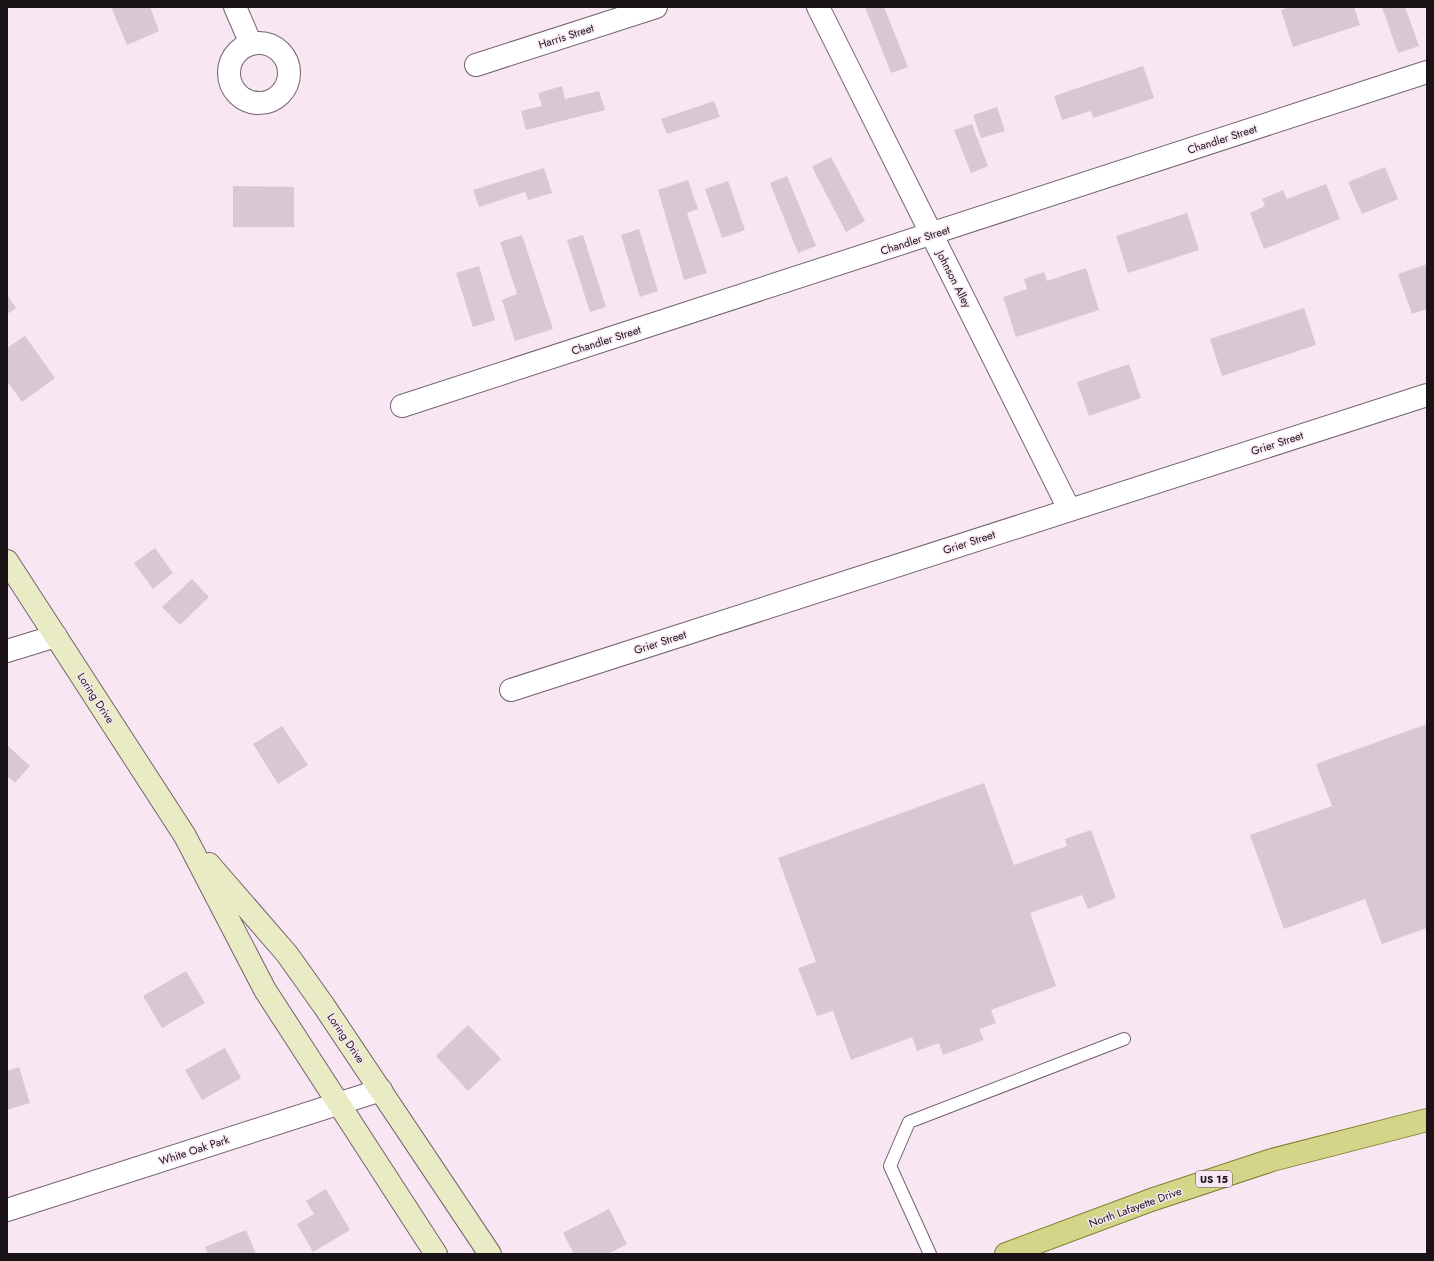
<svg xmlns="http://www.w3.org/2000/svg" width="1434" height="1261" viewBox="0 0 1434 1261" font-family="Jost,sans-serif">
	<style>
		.building { fill: #d9c7d4 }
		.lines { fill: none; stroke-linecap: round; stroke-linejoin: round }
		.lane-casing { stroke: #73636f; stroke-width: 14 }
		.street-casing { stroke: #73636f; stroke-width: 24 }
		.secondary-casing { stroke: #73636f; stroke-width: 24 }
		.primary-casing { stroke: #7f802e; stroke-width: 24 }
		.lane { stroke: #fff; stroke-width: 12 }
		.street { stroke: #fff; stroke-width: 22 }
		.secondary { stroke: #e9ebc4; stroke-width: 22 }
		.primary { stroke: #d3d689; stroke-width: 22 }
		.labels { text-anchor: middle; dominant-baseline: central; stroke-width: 3; stroke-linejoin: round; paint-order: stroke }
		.shield { fill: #f8e6f3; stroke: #5c5259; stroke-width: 1 }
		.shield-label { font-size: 10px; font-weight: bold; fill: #191317 }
		.street-label { font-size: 11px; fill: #191317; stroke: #f8e6f3 }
	</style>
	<rect width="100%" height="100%" fill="#f8e6f3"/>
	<path class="building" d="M 116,7 L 150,7 L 159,31 L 127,45 L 112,9 Z
		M 865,7 L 884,7 L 908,67 L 891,73 Z
		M 1289,7 L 1354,7 L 1360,25 L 1293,47 L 1281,10 Z
		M 1382,7 L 1405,7 L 1419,46 L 1398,53 Z
		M 1143,66 L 1154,98 L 1093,118 L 1091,111 L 1062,120 L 1054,96 Z
		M 562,86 L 565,99 L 599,91 L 605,110 L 526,130 L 521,111 L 542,106 L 538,93 Z
		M 714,101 L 720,117 L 667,134 L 661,119 Z
		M 997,107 L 1005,131 L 981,138 L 973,115 Z
		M 972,124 L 988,166 L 971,173 L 954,130 Z
		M 831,157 L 865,221 L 846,232 L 812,167 Z
		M 1385,167 L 1398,199 L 1362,214 L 1348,182 Z
		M 544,168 L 552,193 L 528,200 L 525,192 L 479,207 L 473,190 Z
		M 787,176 L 816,246 L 798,253 L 770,183 Z
		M 688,180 L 698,209 L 687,213 L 707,273 L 684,280 L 658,190 Z
		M 728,181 L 745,230 L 722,238 L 705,189 Z
		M 1326,184 L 1340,219 L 1264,249 L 1250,213 L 1265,206 L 1262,199 L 1283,190 L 1287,199 Z
		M 233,186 L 294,187 L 294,227 L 233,227 Z
		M 1187,213 L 1199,250 L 1128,273 L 1116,236 Z
		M 639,229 L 658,291 L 640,297 L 621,235 Z
		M 522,235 L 553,329 L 515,341 L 502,300 L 517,294 L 500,242 Z
		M 583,235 L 606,307 L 590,312 L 567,240 Z
		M 1427,264 L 1427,309 L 1412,314 L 1398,274 Z
		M 479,266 L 495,320 L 473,327 L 456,273 Z
		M 1086,268 L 1099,310 L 1016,337 L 1003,297 L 1027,289 L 1024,279 L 1044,272 L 1047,281 Z
		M 7,295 L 16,308 L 7,314 Z
		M 1304,308 L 1316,345 L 1222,376 L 1210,339 Z
		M 25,336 L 55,378 L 22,402 L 7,381 L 7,348 Z
		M 1129,364 L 1141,398 L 1089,416 L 1077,382 Z
		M 155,548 L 173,573 L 153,589 L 134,563 Z
		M 192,579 L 209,597 L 180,625 L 162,607 Z
		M 1427,724 L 1427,928 L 1382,944 L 1365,899 L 1284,929 L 1250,835 L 1332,806 L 1316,764 Z
		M 282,726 L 308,765 L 278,784 L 253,744 Z
		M 7,745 L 30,766 L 15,783 L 7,776 Z
		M 984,783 L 1014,865 L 1067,846 L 1065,839 L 1091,830 L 1116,898 L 1088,909 L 1082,895 L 1030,913 L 1056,986 L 991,1010 L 996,1023 L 979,1029 L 984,1040 L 943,1055 L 939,1043 L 917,1051 L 912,1037 L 851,1060 L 833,1011 L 817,1016 L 798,968 L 816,962 L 778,858 Z
		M 186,971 L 205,1003 L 162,1028 L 143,996 Z
		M 468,1025 L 501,1059 L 468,1091 L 436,1056 Z
		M 225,1048 L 241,1078 L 202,1100 L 185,1070 Z
		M 19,1067 L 30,1103 L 7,1110 L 7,1071 Z
		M 326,1189 L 350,1230 L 313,1252 L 297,1224 L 314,1214 L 306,1201 Z
		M 609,1209 L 627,1244 L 608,1254 L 574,1254 L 563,1233 Z
		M 246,1230 L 256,1254 L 208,1254 L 205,1247 Z"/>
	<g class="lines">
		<defs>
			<path id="lane" d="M 930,1254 L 890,1166 L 909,1122 L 1124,1039"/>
			<path id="street" d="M 235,7 L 251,44
				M 818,7 L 1069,509
				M229 73a30 30 0 1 1 60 0a30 30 0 1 1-60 0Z
				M 476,65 L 656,7
				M 402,406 L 1427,72
				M 7,651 L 56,636
				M 511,690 L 1427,395
				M 7,1210 L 381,1090"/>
			<path id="secondary" d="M 7,561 L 185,836 L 265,990 L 436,1254
				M 209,864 L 287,954 L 324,1006 L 490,1254"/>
			<path id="primary" d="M 1006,1254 L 1151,1200 L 1272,1160 L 1427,1120"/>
		</defs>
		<use href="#lane" class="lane-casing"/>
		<use href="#street" class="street-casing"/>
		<use href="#secondary" class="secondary-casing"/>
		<use href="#primary" class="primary-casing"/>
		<use href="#lane" class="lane"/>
		<use href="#street" class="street"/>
		<use href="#secondary" class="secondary"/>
		<use href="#primary" class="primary"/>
	</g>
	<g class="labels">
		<rect class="shield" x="1196" y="1171" width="36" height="16" rx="3"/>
		<g class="shield-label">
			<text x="1214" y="1179">US 15</text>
		</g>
		<g class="street-label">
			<text transform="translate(566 36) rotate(-18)">Harris Street</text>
			<text transform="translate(1222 139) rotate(-18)">Chandler Street</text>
			<text transform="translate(915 240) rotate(-18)">Chandler Street</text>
			<text transform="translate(954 279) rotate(63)">Johnson Alley</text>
			<text transform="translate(606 340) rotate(-18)">Chandler Street</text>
			<text transform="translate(1277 443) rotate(-18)">Grier Street</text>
			<text transform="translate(969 542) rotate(-18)">Grier Street</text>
			<text transform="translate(660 642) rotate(-18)">Grier Street</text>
			<text transform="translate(96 698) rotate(57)">Loring Drive</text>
			<text transform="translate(346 1038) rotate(56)">Loring Drive</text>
			<text transform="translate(194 1150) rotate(-18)">White Oak Park</text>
			<text transform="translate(1135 1207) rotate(-20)">North Lafayette Drive</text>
		</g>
	</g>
	<rect width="1434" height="1261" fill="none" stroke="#191317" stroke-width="16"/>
</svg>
